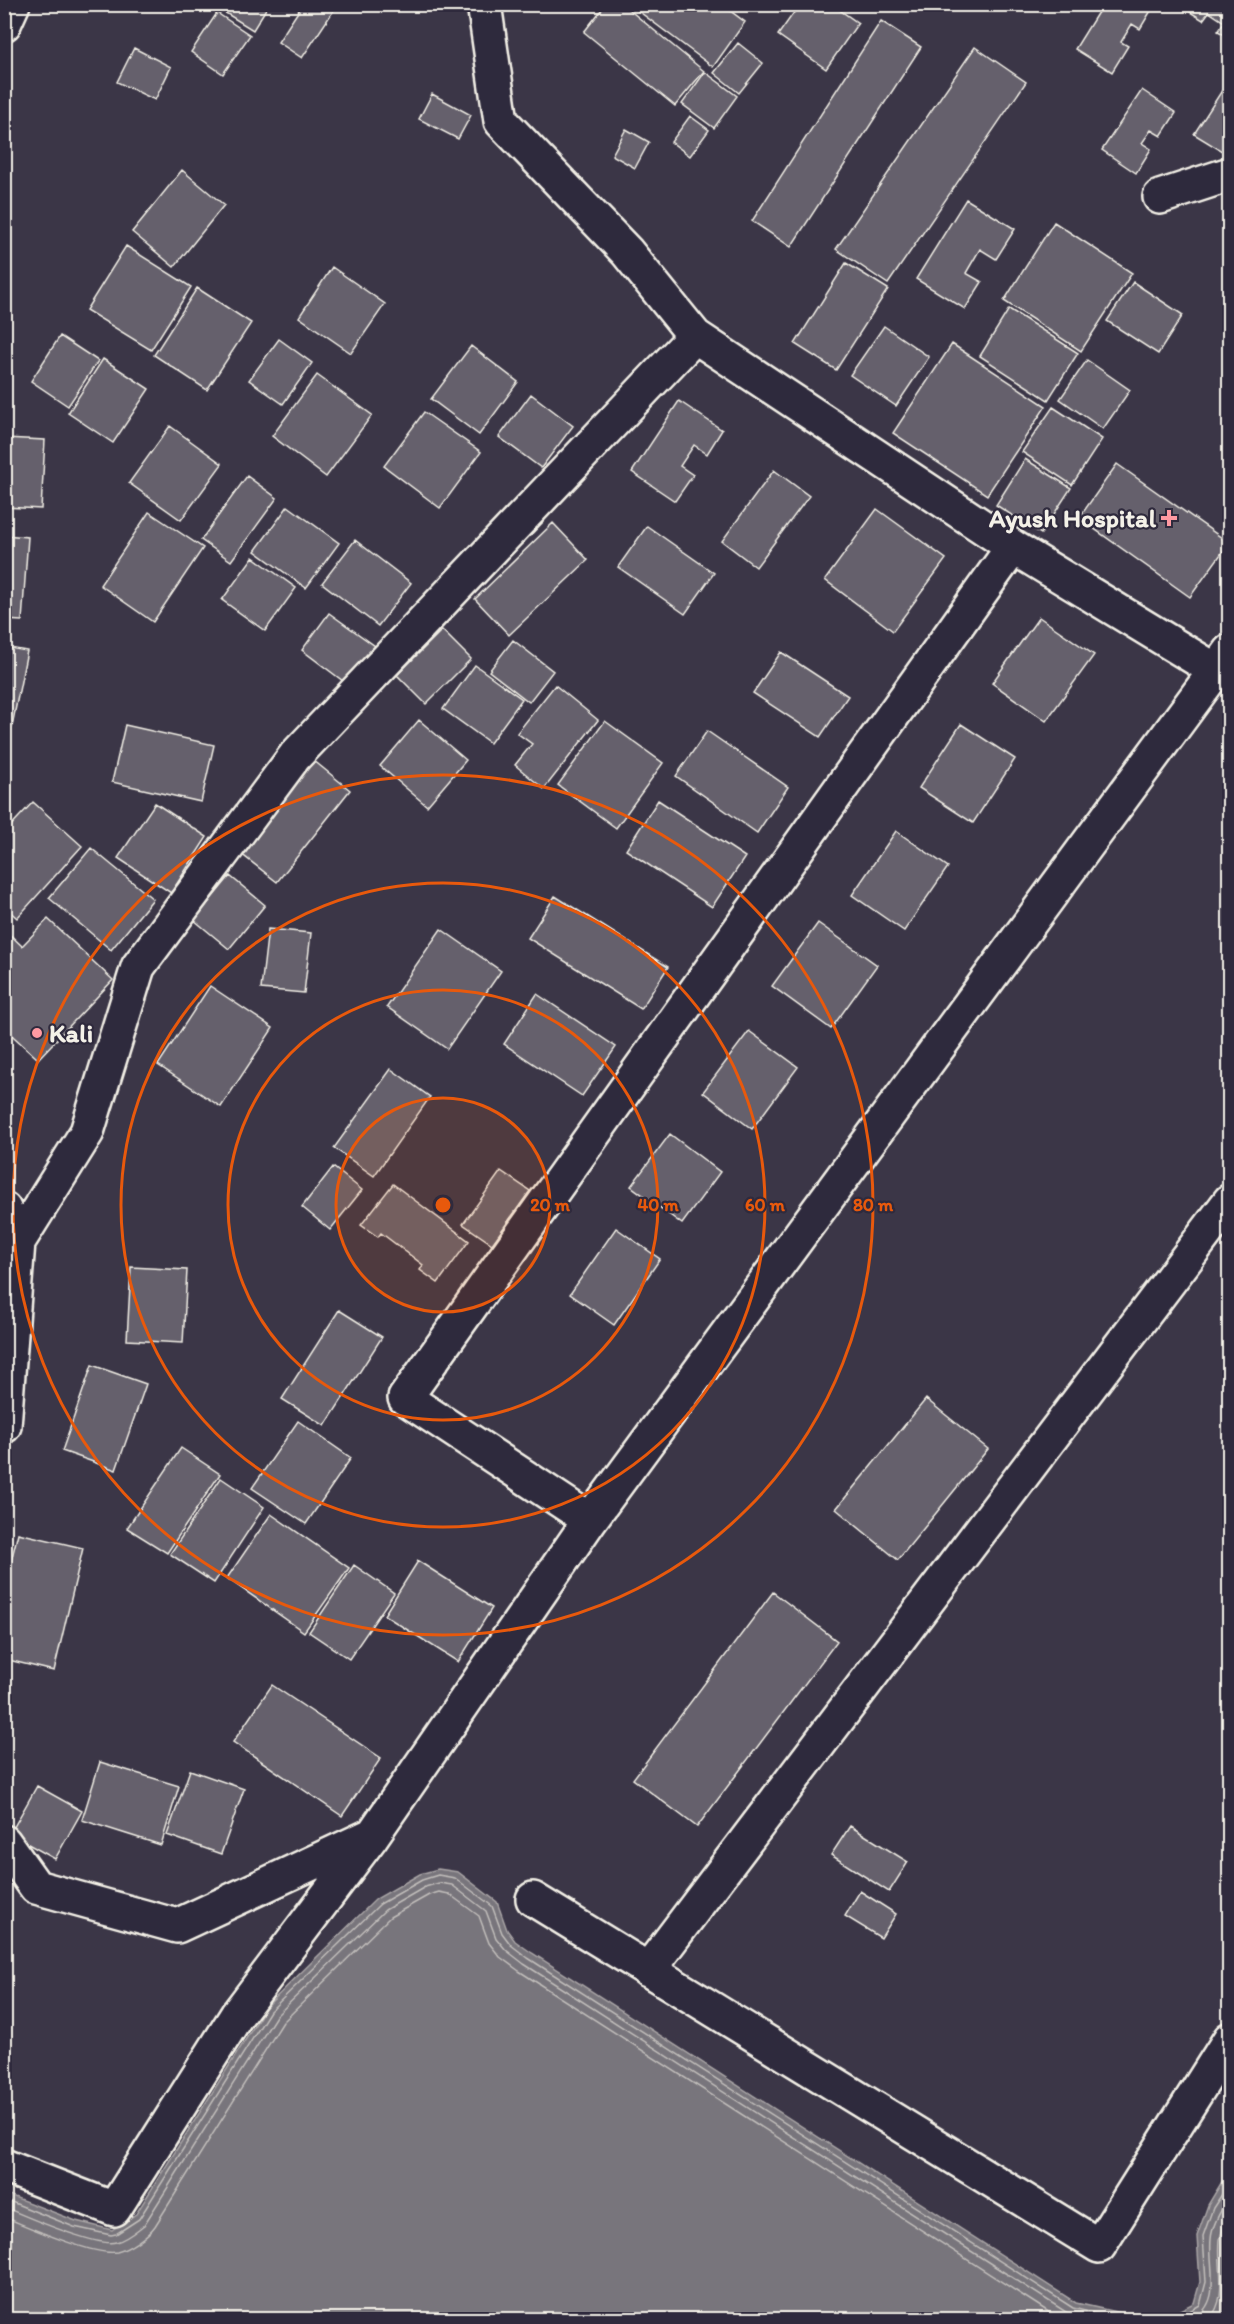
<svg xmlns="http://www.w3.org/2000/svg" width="1234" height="2324" viewBox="0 0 1234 2324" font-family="Itim,sans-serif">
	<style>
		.water { fill: #78747b; stroke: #aaa6a7; stroke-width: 1.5 }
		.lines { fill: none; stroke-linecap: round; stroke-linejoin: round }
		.shore { stroke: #c2bfbc; stroke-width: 1.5 }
		.building { fill: #65616c; stroke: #f4f1e8; stroke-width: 1.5 }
		.minor-casing { stroke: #f4f1e8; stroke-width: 38 }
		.minor { stroke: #2f2a3d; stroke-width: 33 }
		.ring { fill: none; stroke: #e8590c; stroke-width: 3 }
		.poi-dot { fill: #ff9aa2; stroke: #2f2a3d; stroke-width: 2 }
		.labels { text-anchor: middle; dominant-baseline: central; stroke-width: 4.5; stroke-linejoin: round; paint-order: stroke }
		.poi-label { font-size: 26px; font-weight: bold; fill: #f4f1e8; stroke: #2f2a3d; text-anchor: end }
		.centre { fill: #e8590c; stroke: #2f2a3d; stroke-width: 3 }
		.ring-label { font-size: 18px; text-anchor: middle; font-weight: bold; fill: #e8590c; stroke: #2f2a3d; stroke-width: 4.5; stroke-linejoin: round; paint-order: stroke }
	</style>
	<rect width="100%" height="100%" fill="#3b3647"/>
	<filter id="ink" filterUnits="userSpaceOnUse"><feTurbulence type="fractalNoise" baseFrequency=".0167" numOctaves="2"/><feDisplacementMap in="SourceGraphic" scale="12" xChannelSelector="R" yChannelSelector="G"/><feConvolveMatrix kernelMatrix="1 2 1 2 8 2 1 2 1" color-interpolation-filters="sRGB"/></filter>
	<g filter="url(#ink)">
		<path class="water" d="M 438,1869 L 458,1872 L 497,1902 L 507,1930 L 515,1941 L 532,1953 L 1076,2303 L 1125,2314 L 1168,2316 L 1194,2303 L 1200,2282 L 1197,2236 L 1208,2205 L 1229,2170 L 1229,2319 L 5,2319 L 4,2193 L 76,2221 L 112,2230 L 136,2214 L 266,2007 L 376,1899 L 420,1874 Z"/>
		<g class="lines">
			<path class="shore" d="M 4,2199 L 74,2227 L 111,2235 L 116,2234 L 139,2219 L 270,2011 L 380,1904 L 422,1880 L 438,1875 L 455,1878 L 492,1906 L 502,1933 L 511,1945 L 528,1958 L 1073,2308 L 1121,2320
				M 4,2207 C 25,2216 97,2248 116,2242 C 126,2240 136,2231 144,2225 L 276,2016 L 385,1910 L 425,1887 L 439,1883 L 452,1885 L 486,1911 L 496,1938 L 506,1950 L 524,1964 L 1069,2314 L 1089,2320
				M 4,2217 C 29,2227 93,2256 117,2252 C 129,2249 148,2236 155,2226 L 283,2022 L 390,1917 L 429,1895 L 439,1892 L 449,1894 L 479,1916 L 489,1943 L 500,1957 L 519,1971 L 1061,2320
				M 1174,2320 L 1200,2305 L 1206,2282 L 1203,2236 L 1213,2208 L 1230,2182
				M 1191,2320 C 1224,2304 1208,2267 1211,2239 C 1212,2224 1222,2208 1230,2196
				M 1209,2320 C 1229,2297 1217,2267 1220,2240 C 1221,2231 1226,2221 1230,2213"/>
		</g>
		<path class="building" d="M 222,4 L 269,4 L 253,30 L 219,9 Z
			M 303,4 L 338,4 L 302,58 L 278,42 Z
			M 606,4 L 622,4 L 704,71 L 675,106 L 584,32 Z
			M 629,4 L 721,4 L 745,22 L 713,67 Z
			M 800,4 L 831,4 L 858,23 L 826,69 L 778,35 Z
			M 1103,4 L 1155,4 L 1140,29 L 1132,24 L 1121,42 L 1128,46 L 1112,72 L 1075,49 Z
			M 1184,4 L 1230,4 L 1230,38 L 1218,31 L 1224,22 L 1209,12 L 1203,20 L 1182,7 Z
			M 217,13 L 250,35 L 223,74 L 191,52 Z
			M 881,21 L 921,47 L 791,247 L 752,221 Z
			M 738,43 L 763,63 L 739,93 L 714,73 Z
			M 975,47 L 1026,82 L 888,284 L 836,249 Z
			M 134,48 L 171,67 L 155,100 L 117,82 Z
			M 705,72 L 737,96 L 714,128 L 682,104 Z
			M 1230,78 L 1230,156 L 1194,134 Z
			M 1142,90 L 1176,113 L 1161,136 L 1151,130 L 1142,143 L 1151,149 L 1136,173 L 1102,150 Z
			M 432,94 L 471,115 L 458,139 L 419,119 Z
			M 690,116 L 709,130 L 690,156 L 671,142 Z
			M 626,129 L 649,142 L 635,168 L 612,155 Z
			M 182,170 L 224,205 L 174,267 L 132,232 Z
			M 966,199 L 1015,229 L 996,259 L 980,249 L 966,273 L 982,282 L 965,309 L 916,279 Z
			M 1054,222 L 1132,273 L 1081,351 L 1004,301 Z
			M 126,246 L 191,287 L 151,350 L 86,310 Z
			M 846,263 L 888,289 L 836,370 L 795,344 Z
			M 332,267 L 385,304 L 351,353 L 299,317 Z
			M 1133,282 L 1183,315 L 1158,354 L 1107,321 Z
			M 197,288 L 251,323 L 207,390 L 154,355 Z
			M 1009,309 L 1078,353 L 1048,400 L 980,356 Z
			M 884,326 L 929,357 L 896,406 L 850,375 Z
			M 60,336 L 98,361 L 68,406 L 31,381 Z
			M 279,339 L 312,363 L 283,404 L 249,380 Z
			M 952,344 L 1046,406 L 987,495 L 893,433 Z
			M 471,346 L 518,382 L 479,435 L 431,399 Z
			M 103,359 L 149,389 L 113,443 L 68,413 Z
			M 1087,360 L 1130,390 L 1103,429 L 1060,399 Z
			M 317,375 L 372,415 L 326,477 L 272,436 Z
			M 531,394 L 573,426 L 541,468 L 499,437 Z
			M 679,401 L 722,430 L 707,454 L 694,445 L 680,466 L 693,475 L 675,501 L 632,472 Z
			M 1053,407 L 1102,439 L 1072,485 L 1022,452 Z
			M 424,412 L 481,452 L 440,508 L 384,466 Z
			M 170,426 L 222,464 L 181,520 L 129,483 Z
			M 4,438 L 45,440 L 41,509 L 4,507 Z
			M 1025,459 L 1071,488 L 1041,534 L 996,505 Z
			M 1117,464 L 1229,543 L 1190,597 L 1079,518 Z
			M 774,470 L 809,496 L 756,567 L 722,541 Z
			M 247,476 L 277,498 L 231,561 L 201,540 Z
			M 288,506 L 339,543 L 306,588 L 255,551 Z
			M 877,509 L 946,559 L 893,631 L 825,580 Z
			M 149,512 L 203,548 L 153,622 L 100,585 Z
			M 553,523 L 588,560 L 509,635 L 475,599 Z
			M 647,526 L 714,573 L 685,614 L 618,567 Z
			M 4,535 L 28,537 L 22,621 L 4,620 Z
			M 355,540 L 411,583 L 378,626 L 322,583 Z
			M 253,557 L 296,588 L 265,631 L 222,600 Z
			M 329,613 L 375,646 L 347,684 L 302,650 Z
			M 1039,617 L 1094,655 L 1046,721 L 992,683 Z
			M 442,630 L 471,659 L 426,704 L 397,675 Z
			M 513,640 L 553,671 L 529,702 L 489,671 Z
			M 4,647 L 27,651 L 12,726 L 4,724 Z
			M 781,652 L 848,696 L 820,737 L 753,693 Z
			M 475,665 L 522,699 L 490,743 L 443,709 Z
			M 555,685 L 598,720 L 544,789 L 515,765 L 532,744 L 517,733 Z
			M 419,720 L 466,760 L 427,806 L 380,766 Z
			M 605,721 L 663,763 L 616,828 L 558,785 Z
			M 961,724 L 1015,759 L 973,823 L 919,788 Z
			M 125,725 L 214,745 L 201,802 L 112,782 Z
			M 707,731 L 788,787 L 757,833 L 676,776 Z
			M 313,760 L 350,790 L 277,882 L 240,853 Z
			M 658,800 L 745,857 L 712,907 L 626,850 Z
			M 33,802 L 82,846 L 17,918 L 4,906 L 4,833 Z
			M 155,803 L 207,837 L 171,893 L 118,858 Z
			M 896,831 L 948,867 L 904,931 L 852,895 Z
			M 91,848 L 153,899 L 111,950 L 49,898 Z
			M 230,876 L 265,905 L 229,949 L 194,920 Z
			M 555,896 L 668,967 L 641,1009 L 528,938 Z
			M 48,919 L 113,980 L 38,1059 L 4,1028 L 4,929 L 22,946 Z
			M 818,923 L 877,965 L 831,1029 L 772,986 Z
			M 268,929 L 311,933 L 304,993 L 261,989 Z
			M 441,929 L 501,971 L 447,1049 L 387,1007 Z
			M 210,986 L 273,1028 L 221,1107 L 158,1065 Z
			M 537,994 L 616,1047 L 582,1096 L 504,1044 Z
			M 749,1031 L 798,1067 L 752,1129 L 703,1092 Z
			M 391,1069 L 430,1097 L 374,1176 L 334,1148 Z
			M 670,1134 L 720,1172 L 682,1224 L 631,1186 Z
			M 333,1167 L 362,1190 L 330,1230 L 302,1207 Z
			M 501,1171 L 530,1191 L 492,1244 L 463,1224 Z
			M 393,1184 L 469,1241 L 438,1283 L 420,1270 L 423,1265 L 381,1233 L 378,1237 L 361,1225 Z
			M 616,1228 L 660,1259 L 614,1325 L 570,1294 Z
			M 131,1267 L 187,1270 L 183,1343 L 127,1340 Z
			M 339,1310 L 382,1337 L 325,1426 L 282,1399 Z
			M 92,1365 L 146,1384 L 116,1470 L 62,1451 Z
			M 926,1399 L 988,1449 L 898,1560 L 836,1509 Z
			M 298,1421 L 351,1458 L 306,1524 L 252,1488 Z
			M 181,1448 L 220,1474 L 167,1553 L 127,1528 Z
			M 221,1478 L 264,1507 L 214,1583 L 170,1554 Z
			M 271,1514 L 349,1568 L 304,1632 L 227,1578 Z
			M 18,1533 L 83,1548 L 54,1671 L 4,1659 L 4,1589 Z
			M 418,1561 L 492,1608 L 458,1662 L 384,1615 Z
			M 354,1565 L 394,1593 L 349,1659 L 309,1632 Z
			M 773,1592 L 837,1641 L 697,1827 L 633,1779 Z
			M 272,1685 L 381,1758 L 342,1816 L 233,1742 Z
			M 100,1762 L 179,1786 L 161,1845 L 82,1820 Z
			M 190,1770 L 244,1789 L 221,1854 L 167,1835 Z
			M 37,1786 L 82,1811 L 55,1859 L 10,1834 Z
			M 850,1826 L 908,1862 L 889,1892 L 831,1855 Z
			M 860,1891 L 896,1914 L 881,1938 L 845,1916 Z"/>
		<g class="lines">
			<defs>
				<path id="minor" d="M 484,4 L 501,121 L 627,252 L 695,336 L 1013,547 L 1215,670
					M 4,24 L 13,4
					M 1160,197 L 1230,174
					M 4,1209 L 18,1242 L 4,1426
					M 18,1242 L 87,1132 L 138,967 L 295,756 L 695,336
					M 590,1520 L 405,1398 L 1013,547
					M 4,1842 L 36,1887 L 177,1926 L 368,1837
					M 533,1899 L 1099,2246 L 1230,2039
					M 648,1970 L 1230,1201
					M 4,2166 L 114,2209 L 237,2015 L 372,1836 L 590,1520 L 1230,651"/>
			</defs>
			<use href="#minor" class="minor-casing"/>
			<use href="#minor" class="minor"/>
		</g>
	</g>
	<circle cx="443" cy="1205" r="107" fill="#e8590c" fill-opacity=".12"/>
	<g class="ring">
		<circle cx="443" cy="1205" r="107"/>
		<circle cx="443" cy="1205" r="215"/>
		<circle cx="443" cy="1205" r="322"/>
		<circle cx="443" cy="1205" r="430"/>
	</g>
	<g class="poi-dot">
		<path d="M1166 509h6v6h6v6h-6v6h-6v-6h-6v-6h6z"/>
		<circle cx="37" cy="1033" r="6"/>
	</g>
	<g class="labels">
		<g class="poi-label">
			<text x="1156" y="518">Ayush Hospital</text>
			<text x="49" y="1033" text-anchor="start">Kali</text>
		</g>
	</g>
	<circle cx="443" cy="1205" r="9" class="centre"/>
	<g class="ring-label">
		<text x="550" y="1211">20 m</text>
		<text x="658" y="1211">40 m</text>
		<text x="765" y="1211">60 m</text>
		<text x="873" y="1211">80 m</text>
	</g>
	<rect width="1234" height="2324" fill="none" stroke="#2f2a3d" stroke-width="24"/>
	<rect x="12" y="12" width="1210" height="2300" fill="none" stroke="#f4f1e8" stroke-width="2" filter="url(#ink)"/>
</svg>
